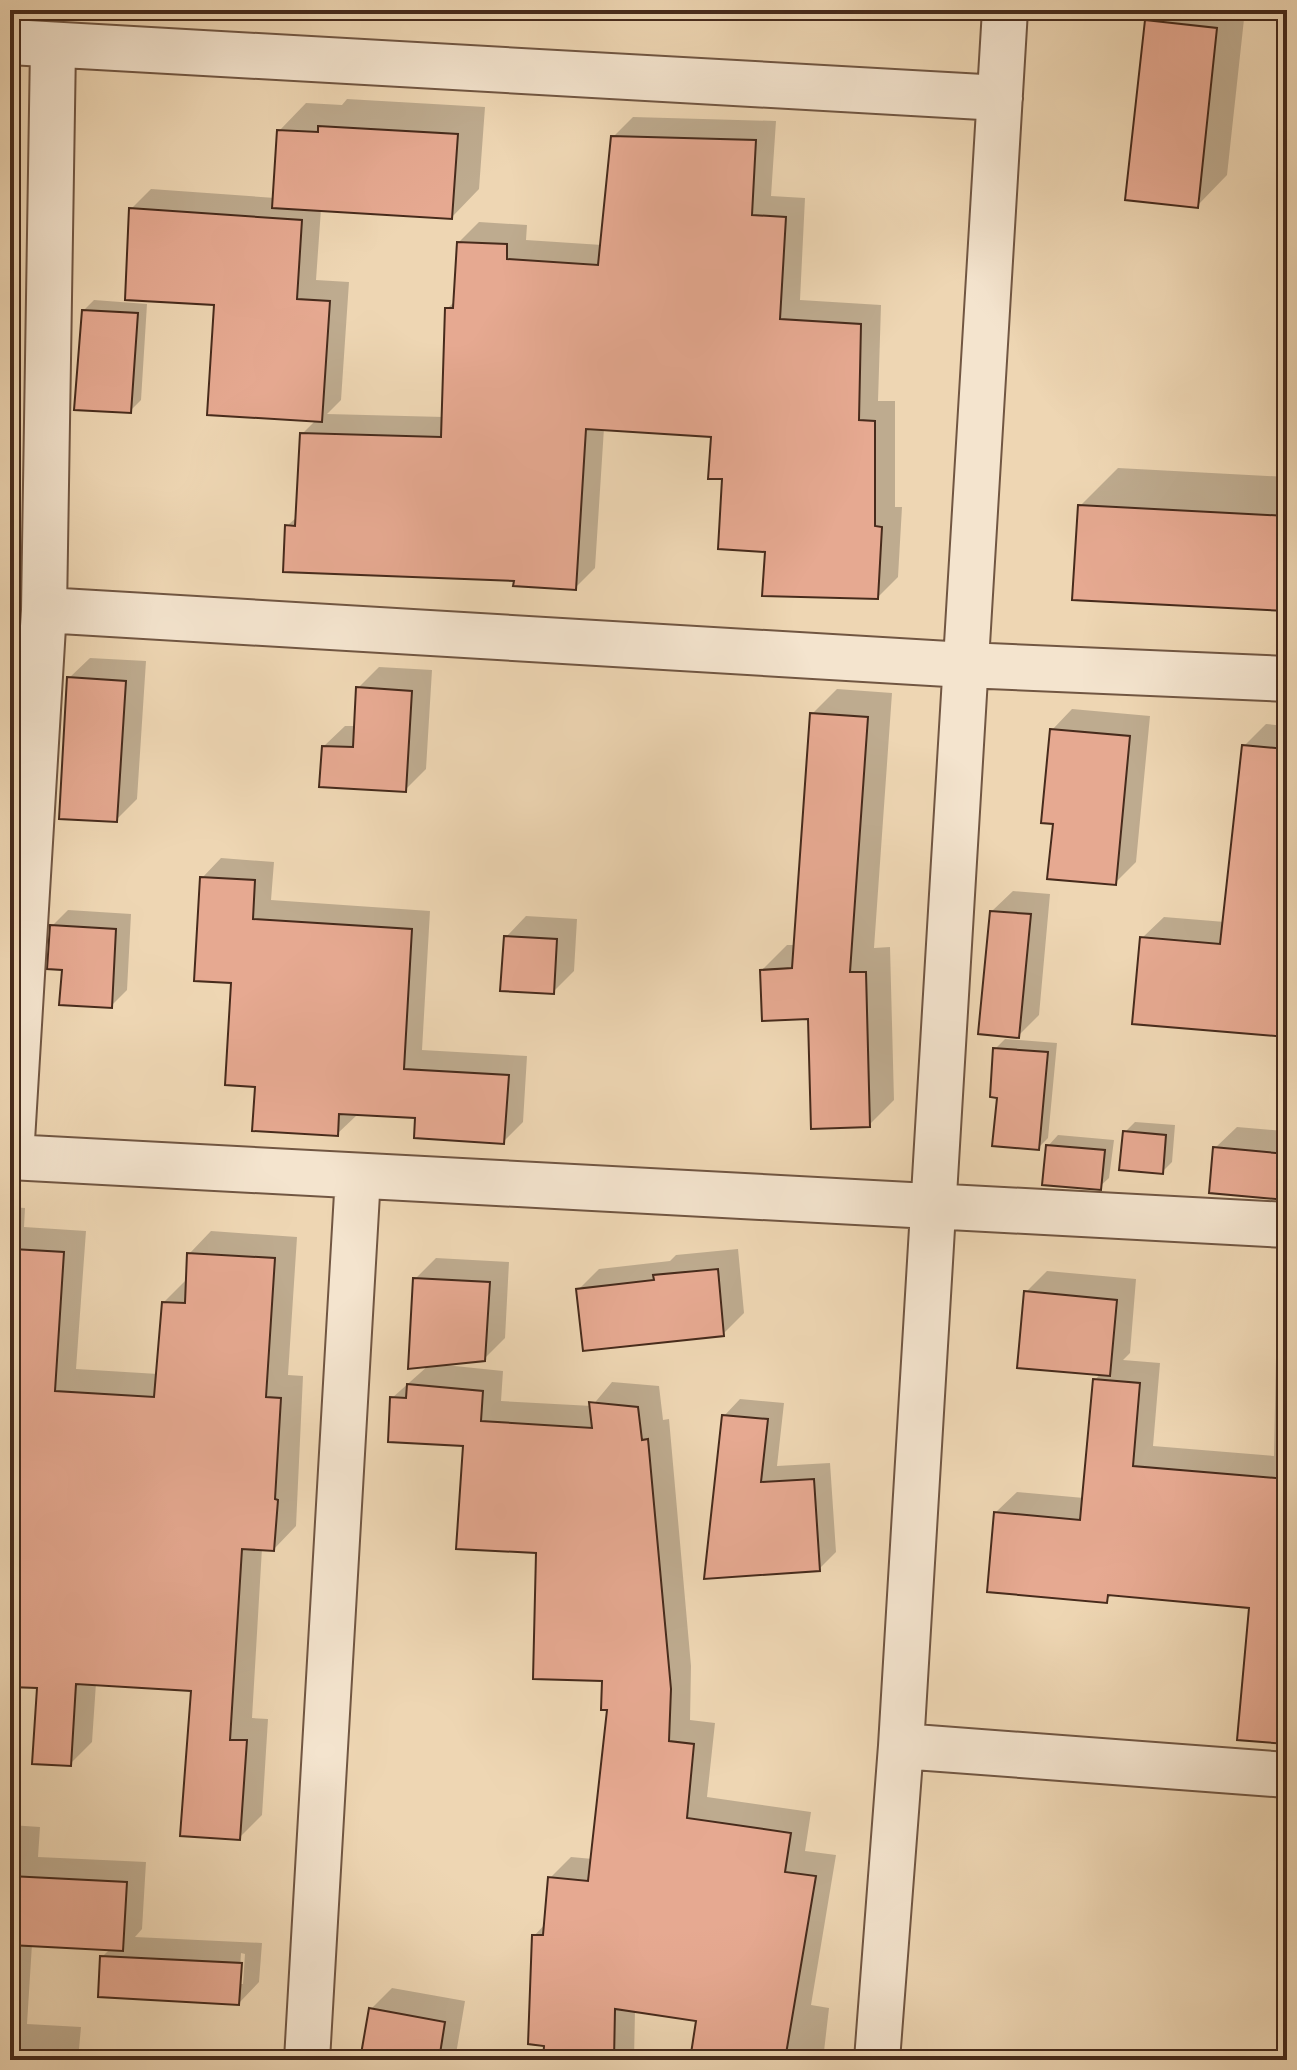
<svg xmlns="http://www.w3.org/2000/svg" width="1297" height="2070" viewBox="0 0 1297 2070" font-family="'Libre Caslon Text',serif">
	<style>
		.shadow { fill: #0003; fill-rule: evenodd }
		.building { fill: #e6a991; stroke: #472b1c; stroke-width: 2 }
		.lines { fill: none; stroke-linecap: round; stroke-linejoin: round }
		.minor-casing { stroke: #715642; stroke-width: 48 }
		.minor { stroke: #f4e4ce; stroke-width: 44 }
	</style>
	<rect width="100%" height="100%" fill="#eed6b3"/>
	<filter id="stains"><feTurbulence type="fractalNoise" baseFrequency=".0025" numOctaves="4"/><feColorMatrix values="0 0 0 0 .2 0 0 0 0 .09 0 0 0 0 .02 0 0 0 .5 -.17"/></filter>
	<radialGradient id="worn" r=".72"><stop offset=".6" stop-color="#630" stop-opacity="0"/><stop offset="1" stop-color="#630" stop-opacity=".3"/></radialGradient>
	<path class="shadow" d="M 1157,10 L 1245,10 L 1227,175 L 1197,206 L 1146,21 Z
		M 347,99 L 485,107 L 479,189 L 452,217 L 321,209 L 316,280 L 349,282 L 341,400 L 327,414 L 444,417 L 447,309 L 455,301 L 459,242 L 479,222 L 527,225 L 526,240 L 602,245 L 613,137 L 633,117 L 776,121 L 771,196 L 805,198 L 800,300 L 881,305 L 878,401 L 895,401 L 895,507 L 902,507 L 898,577 L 878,597 L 767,550 L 724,478 L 713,436 L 604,428 L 595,568 L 575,588 L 516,579 L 287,526 L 298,516 L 302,434 L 317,419 L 131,209 L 151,189 L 275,198 L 279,131 L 306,103 L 342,105 Z
		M 94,300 L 147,304 L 141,400 L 131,410 L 83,311 Z
		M 1118,468 L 1287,477 L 1287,609 L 1080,506 Z
		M 90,658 L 146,661 L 137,799 L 116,820 L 69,678 Z
		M 379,667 L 432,670 L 426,769 L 405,790 L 324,746 L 345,726 L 356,726 L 358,688 Z
		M 837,689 L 892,693 L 874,948 L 890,947 L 894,1100 L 869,1125 L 810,1017 L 762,970 L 787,945 L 795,945 L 812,714 Z
		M 1072,709 L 1150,716 L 1136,862 L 1115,883 L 1052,730 Z
		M 1266,724 L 1287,726 L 1287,1035 L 1142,938 L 1164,917 L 1225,922 L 1244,746 Z
		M 221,858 L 274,862 L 271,900 L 430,911 L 422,1050 L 527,1056 L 523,1122 L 503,1142 L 417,1116 L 357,1115 L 337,1134 L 257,1085 L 233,982 L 202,878 Z
		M 1013,891 L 1050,894 L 1039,1015 L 1018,1036 L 992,911 Z
		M 68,910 L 131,914 L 127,990 L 111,1006 L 64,968 L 52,926 Z
		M 526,916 L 577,919 L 574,971 L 553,992 L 506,937 Z
		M 1005,1039 L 1057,1043 L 1048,1138 L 1038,1148 L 999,1096 L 995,1049 Z
		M 1287,1083 L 1287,1198 L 1215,1148 L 1237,1127 L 1283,1131 Z
		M 1135,1122 L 1175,1125 L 1172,1162 L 1162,1172 L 1125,1132 Z
		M 1058,1135 L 1114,1140 L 1109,1178 L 1098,1188 L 1048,1146 Z
		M 10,1207 L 25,1208 L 24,1227 L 86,1231 L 76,1369 L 158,1374 L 164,1302 L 186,1280 L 189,1254 L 211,1231 L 297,1237 L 288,1375 L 303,1376 L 296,1526 L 274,1549 L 262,1548 L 252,1718 L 268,1719 L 262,1815 L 239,1838 L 193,1689 L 96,1683 L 92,1742 L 70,1764 L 39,1686 L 10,1685 Z
		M 738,1249 L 744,1313 L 723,1334 L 578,1290 L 599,1269 L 670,1261 L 676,1255 Z
		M 436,1258 L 509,1262 L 505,1338 L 484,1359 L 445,1365 L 503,1371 L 501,1401 L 592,1406 L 612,1382 L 659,1386 L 663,1420 L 669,1419 L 691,1666 L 690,1720 L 715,1723 L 707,1797 L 811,1812 L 805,1851 L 836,1855 L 811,2005 L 829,2008 L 823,2060 L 692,2060 L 698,2019 L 635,2010 L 634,2060 L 545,2060 L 534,1936 L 546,1923 L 550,1878 L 571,1857 L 593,1859 L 609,1709 L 604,1680 L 538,1551 L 465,1444 L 392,1398 L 429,1365 L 415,1279 Z
		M 1047,1271 L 1136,1279 L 1130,1353 L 1123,1360 L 1160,1363 L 1153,1446 L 1274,1456 L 1277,1307 L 1287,1298 L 1287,1742 L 1251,1606 L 1113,1594 L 1106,1600 L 996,1512 L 1017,1492 L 1084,1498 L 1095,1380 L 1101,1373 L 1026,1292 Z
		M 740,1399 L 784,1403 L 777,1466 L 830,1463 L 836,1552 L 819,1569 L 706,1577 L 724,1416 Z
		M 10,1825 L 40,1827 L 38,1857 L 146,1862 L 142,1929 L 135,1937 L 262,1943 L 259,1982 L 239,2003 L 102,1957 L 110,1949 L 32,1944 L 27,2024 L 81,2027 L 78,2060 L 10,2060 ZM 241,1953 L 245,1954 L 243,1984 L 239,1984 Z
		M 392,1988 L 465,2001 L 455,2060 L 363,2060 L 371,2009 Z"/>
	<path class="building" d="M 1145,20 L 1217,28 L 1198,208 L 1125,200 Z
		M 318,126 L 458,134 L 452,219 L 272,208 L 277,130 L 318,132 Z
		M 611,136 L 756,140 L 752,215 L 786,217 L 780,319 L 861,324 L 859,420 L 875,421 L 875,526 L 882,527 L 878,599 L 762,596 L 765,552 L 718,549 L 722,479 L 708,479 L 711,437 L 586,429 L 576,590 L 513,586 L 514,581 L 283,572 L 285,525 L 295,526 L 300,433 L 441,437 L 445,308 L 453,308 L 457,242 L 507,244 L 507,259 L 598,265 Z
		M 129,208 L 302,220 L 297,299 L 330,301 L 322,422 L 207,415 L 214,305 L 125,300 Z
		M 82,310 L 138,313 L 131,413 L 74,410 Z
		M 1078,505 L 1287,516 L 1287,611 L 1072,600 Z
		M 67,677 L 126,681 L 117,822 L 59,819 Z
		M 356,687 L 412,691 L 406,792 L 319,787 L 322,746 L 353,747 Z
		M 810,713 L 868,717 L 850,972 L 866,972 L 870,1127 L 811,1129 L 808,1019 L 762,1021 L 760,970 L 792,968 Z
		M 1050,729 L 1130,736 L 1116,885 L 1047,879 L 1053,824 L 1041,823 Z
		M 1242,745 L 1287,749 L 1287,867 L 1282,910 L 1287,910 L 1287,1037 L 1132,1024 L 1140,937 L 1220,944 Z
		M 200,877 L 255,880 L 253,919 L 412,929 L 404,1069 L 509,1075 L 504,1144 L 414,1138 L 415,1118 L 339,1114 L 338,1136 L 252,1131 L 255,1087 L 225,1085 L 231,983 L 194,981 Z
		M 990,911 L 1031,914 L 1019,1038 L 978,1034 Z
		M 50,925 L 116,929 L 112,1008 L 59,1005 L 62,970 L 47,969 Z
		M 504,936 L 557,939 L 554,994 L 500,991 Z
		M 993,1048 L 1048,1052 L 1039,1150 L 992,1146 L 997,1098 L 990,1097 Z
		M 1123,1131 L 1166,1135 L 1163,1174 L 1119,1170 Z
		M 1046,1145 L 1105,1150 L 1101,1190 L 1042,1185 Z
		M 1213,1147 L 1287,1154 L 1287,1200 L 1209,1193 Z
		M 13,1249 L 64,1252 L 55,1391 L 154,1397 L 162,1302 L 185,1303 L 187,1253 L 275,1258 L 266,1397 L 281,1398 L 275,1499 L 278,1500 L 274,1551 L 242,1549 L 230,1740 L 247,1740 L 240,1840 L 180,1836 L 191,1691 L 76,1684 L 71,1766 L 32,1764 L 37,1688 L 10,1687 Z
		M 718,1269 L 724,1336 L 583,1351 L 576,1289 L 654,1280 L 653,1275 Z
		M 413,1278 L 490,1282 L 485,1361 L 408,1369 Z
		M 1024,1291 L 1117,1300 L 1110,1376 L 1017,1368 Z
		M 1093,1379 L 1140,1383 L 1133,1466 L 1287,1479 L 1287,1744 L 1237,1740 L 1249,1608 L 1108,1595 L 1107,1603 L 987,1592 L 994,1512 L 1080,1520 Z
		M 407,1384 L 483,1391 L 481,1421 L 592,1428 L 589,1402 L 638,1407 L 642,1440 L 648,1439 L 671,1689 L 669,1741 L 694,1744 L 687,1818 L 791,1833 L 785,1872 L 816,1876 L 785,2060 L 690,2060 L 696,2021 L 615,2009 L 614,2060 L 543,2060 L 544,2046 L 528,2044 L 532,1935 L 543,1935 L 548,1877 L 588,1881 L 607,1710 L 601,1710 L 602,1681 L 533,1679 L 536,1553 L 456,1549 L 463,1446 L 388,1442 L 390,1397 L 406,1398 Z
		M 722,1415 L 768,1419 L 761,1482 L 814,1479 L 820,1571 L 704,1579 Z
		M 10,1876 L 127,1882 L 123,1951 L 10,1945 Z
		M 100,1956 L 242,1963 L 239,2005 L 98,1997 Z
		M 369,2008 L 445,2022 L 439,2060 L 360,2060 Z"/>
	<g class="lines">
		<defs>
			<path id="minor" d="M 10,42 L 1000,98
				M 44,610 L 965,665 L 1287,679
				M 10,1157 L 1287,1225
				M 11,1157 L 44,610 L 53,47
				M 901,1746 L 1287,1775
				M 307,2060 L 358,1176
				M 877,2060 L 901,1746 L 1005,10"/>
		</defs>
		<use href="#minor" class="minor-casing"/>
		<use href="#minor" class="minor"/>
	</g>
	<rect width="1297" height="2070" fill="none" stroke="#eed6b3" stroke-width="40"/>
	<rect x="12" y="12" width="1273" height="2046" fill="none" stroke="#472b1c" stroke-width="4"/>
	<rect x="20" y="20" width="1257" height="2030" fill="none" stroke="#472b1c" stroke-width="2"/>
	<rect width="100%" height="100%" filter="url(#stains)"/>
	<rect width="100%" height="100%" fill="url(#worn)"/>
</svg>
